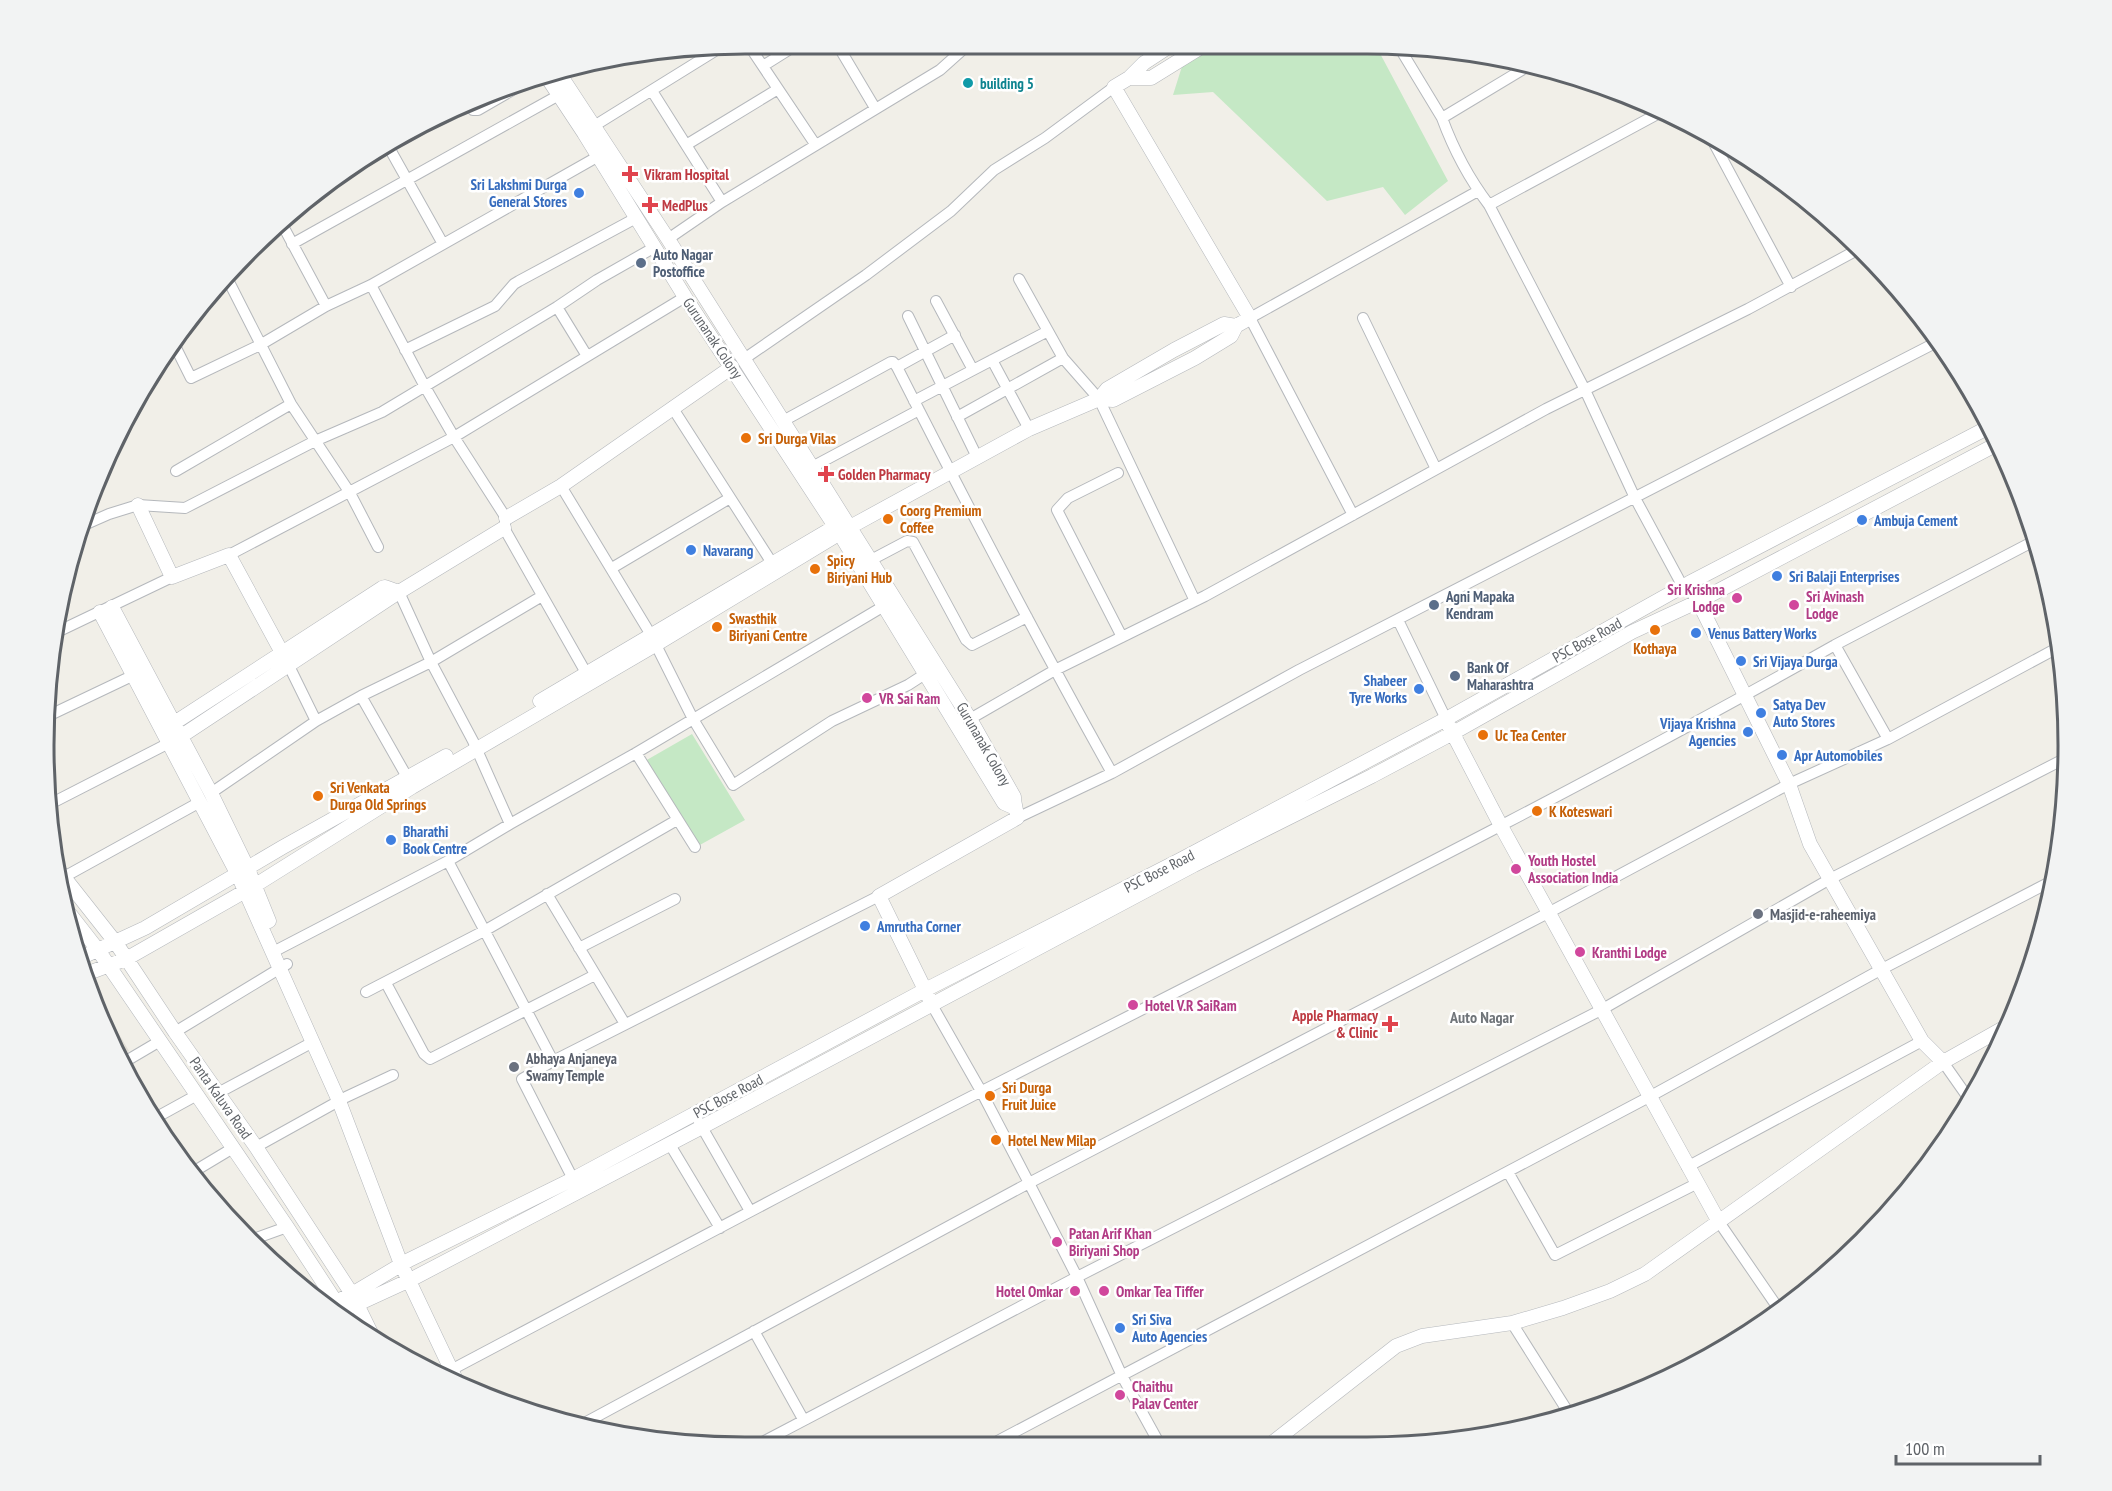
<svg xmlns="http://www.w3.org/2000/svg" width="2112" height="1491" viewBox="0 0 2112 1491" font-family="'PT Sans Narrow',sans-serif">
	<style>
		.education { fill: #e1ded6 }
		.green { fill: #c5e8c5 }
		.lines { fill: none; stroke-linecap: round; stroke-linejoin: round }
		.minor-casing { stroke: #b5b8bc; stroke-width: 12 }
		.tertiary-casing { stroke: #b5b8bc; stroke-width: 15 }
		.minor { stroke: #fff; stroke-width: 10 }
		.tertiary { stroke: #fff; stroke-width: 14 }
		.culture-dot { fill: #0f9aa8; stroke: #fff; stroke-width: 2 }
		.health-dot { fill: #e0444e; stroke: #fff; stroke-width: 2 }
		.shop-dot { fill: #3f7fe0; stroke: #fff; stroke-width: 2 }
		.service-dot { fill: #5c6f8a; stroke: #fff; stroke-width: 2 }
		.food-dot { fill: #e8710a; stroke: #fff; stroke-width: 2 }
		.hotel-dot { fill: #d1479c; stroke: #fff; stroke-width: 2 }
		.worship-dot { fill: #6b7280; stroke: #fff; stroke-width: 2 }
		.labels { text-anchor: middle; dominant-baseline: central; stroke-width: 5; stroke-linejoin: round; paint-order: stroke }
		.culture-label { font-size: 15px; font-weight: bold; fill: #0d838f; stroke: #fff; text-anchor: start }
		.health-label { font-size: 15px; font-weight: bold; fill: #be3a42; stroke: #fff; text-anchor: start }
		.shop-label { font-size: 15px; font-weight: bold; fill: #366cbe; stroke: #fff; text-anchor: start }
		.service-label { font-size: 15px; font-weight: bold; fill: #4e5e75; stroke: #fff; text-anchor: start }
		.street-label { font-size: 15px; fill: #5f6368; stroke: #fff }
		.food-label { font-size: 15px; font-weight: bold; fill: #c56008; stroke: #fff; text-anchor: start }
		.hotel-label { font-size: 15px; font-weight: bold; fill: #b23c85; stroke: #fff; text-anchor: start }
		.worship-label { font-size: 15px; font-weight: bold; fill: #5b616d; stroke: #fff; text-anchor: start }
		.neighbourhood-label { font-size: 16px; font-weight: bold; fill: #70757a; stroke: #fff }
		.rim { fill: none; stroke: #5f6368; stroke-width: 3 }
	</style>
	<rect width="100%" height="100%" fill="#f1efe8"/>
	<path class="education" d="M 84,975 L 129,1051 L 117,1057 L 83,976 Z"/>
	<path class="green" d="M 1189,44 L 1375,44 L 1448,181 L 1405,215 L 1383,187 L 1327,201 L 1213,92 L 1173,95 Z
		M 692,734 L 745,820 L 698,846 L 645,761 Z"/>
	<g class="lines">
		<defs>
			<path id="minor" d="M 748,44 L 815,144
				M 837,44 L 875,108
				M 1399,47 L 1442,118
				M 1530,65 L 1442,118 C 1453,148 1470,180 1489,205 L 1585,390 L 1635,498 L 1683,587
				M 763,66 L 798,44
				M 652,91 L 722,202
				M 468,103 L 473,110 L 478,110 L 528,81
				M 594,126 L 723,46
				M 1709,134 L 1791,287
				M 387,144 L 443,244
				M 686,145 L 778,89
				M 1489,205 L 1663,111
				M 283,226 L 326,306
				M 668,239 L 722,202 L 940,70 L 969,44
				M 292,244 L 559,95
				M 226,276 L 291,404 L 350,493 L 378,547
				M 1019,279 L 1063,358 L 1099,399 L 1195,601
				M 371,285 L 424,385 L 454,437 L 506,518 L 504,528 L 589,678
				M 936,301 L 973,370 L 1048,331
				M 557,307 L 587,356
				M 908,316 L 977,457
				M 1363,318 L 1436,469
				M 174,344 L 191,378 L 260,345 L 326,306 L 371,285 L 597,157
				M 405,350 L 495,306 L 514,284 L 519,281 L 636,218
				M 744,359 L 866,275 L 951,211 L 994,170 L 1045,138 L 1114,87
				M 992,360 L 1029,429
				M 897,367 C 966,503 1037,639 1112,773
				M 914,401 L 973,370
				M 672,407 L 772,563
				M 957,417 L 1063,358
				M 783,421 L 891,362 L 893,362 L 897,367 L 955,335
				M 812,467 L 919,410
				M 176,471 L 291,404
				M 1118,473 L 1068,498 L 1057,510 L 1122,637
				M 561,486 L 651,635 L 693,719 L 733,785 L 832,721 L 908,685 L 925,674
				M 1353,515 L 1250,318 L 1478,191
				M 84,525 L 109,514 L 138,505 L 185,508 L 315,441 L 382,412 L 557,307 L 597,280 L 655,247
				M 2036,540 L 1835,645 L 1888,739 L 2061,646
				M 229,555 L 454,437 L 685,297
				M 871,560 L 907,541 L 913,542 L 966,640 L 972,645 L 1027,617
				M 612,568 L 730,498
				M 399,592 L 431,662 L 473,741 L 510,824 L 636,753 L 884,606
				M 1398,620 L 1446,719
				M 55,633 L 172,577
				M 289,666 L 316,721
				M 361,696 L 411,784
				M 50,715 L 134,675
				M 970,719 L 1055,670 L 1205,596 L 1546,409 L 1748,309 L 1859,249
				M 636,753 L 695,847
				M 211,793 L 316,721 L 361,696 L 431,662 L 542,596
				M 50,804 L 169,743
				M 1017,818 L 1112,773 L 1299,670 L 1937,342
				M 448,861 L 510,824
				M 64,877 L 200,802
				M 547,894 L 625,1024
				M 579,948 L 675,899
				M 273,952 L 448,861 L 553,1061 L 879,896
				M 386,983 L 424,1054 L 430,1059 L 595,975
				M 366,992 L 484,931 L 677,820
				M 932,1005 L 981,1091 L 1029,1183 L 1077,1277 L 1122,1376 L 1159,1443
				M 175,1032 L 287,964
				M 553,1061 L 522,1079 L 573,1179
				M 1943,1062 L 1969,1099
				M 121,1064 L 160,1041
				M 218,1093 L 313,1042
				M 157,1117 L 197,1095
				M 699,1122 L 750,1211
				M 669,1143 L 720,1228
				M 256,1147 L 346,1097 L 393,1075
				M 1687,1167 L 1922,1041
				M 193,1172 L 233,1148
				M 1508,1172 L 1555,1255 L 1696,1184
				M 1719,1222 L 1778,1308
				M 251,1240 L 287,1227
				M 1839,1261 L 1844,1257
				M 1512,1323 L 1570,1415
				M 754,1331 L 803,1419
				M 451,1370 C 629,1276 807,1180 986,1089 C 1271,943 1557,802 1835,645
				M 579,1426 L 1029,1183 L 1548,913 L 1789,784 L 1888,739
				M 992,1444 L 1649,1097 L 1882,969 L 2052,881
				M 755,1446 L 1077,1277 L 1601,1010 L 1830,879 L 2066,758"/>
			<path id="tertiary" d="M 557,70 L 668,239 L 812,467 L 970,719 L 1014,797 C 1014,805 1017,810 1017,818 L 879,896 L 929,998
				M 545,74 L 584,133 L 685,297 L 840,534 L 1004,803 L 1013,807
				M 1129,78 L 1151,78 L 1206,44
				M 1099,399 L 1107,389 L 1174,350 L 1224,324 L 1236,326
				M 138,505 L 172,577 L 229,555 L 287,662
				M 506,518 L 561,486 L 732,367
				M 1689,583 L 1789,784 L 1810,844 L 1922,1041 L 1943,1062
				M 112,607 L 211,793 L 248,869 L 269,921
				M 100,612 L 238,875 L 339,1101 L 401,1264 L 458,1384
				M 540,701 L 836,526
				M 1449,726 L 1501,826 L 1719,1222
				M 168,727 L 382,588 L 385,587 L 399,592
				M 174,741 L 399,592 L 504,528
				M 56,867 L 116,943 L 175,1032 L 256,1147 L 352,1294 L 373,1337
				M 66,909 L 98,950 L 287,1227 L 349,1322
				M 78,959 L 145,928 L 283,847 L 446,756
				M 83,975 L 126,959 L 254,886 L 412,787 L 655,645 L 850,527 L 1029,429 L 1099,399 L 1113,400 L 1195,358 L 1231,336 L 1236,326 L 1250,318 L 1114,87 L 1129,78 L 1144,63 L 1173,44
				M 325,1307 L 352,1294 L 409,1260 L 573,1179 L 925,990 L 1180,860 L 1446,719 L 1689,583 L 1989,427
				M 336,1314 L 410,1280 L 702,1127 L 1194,865 L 1372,776 L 1453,733 L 1632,632 L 1699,601 L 1997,444
				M 1272,1443 L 1396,1346 L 1422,1336 L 1512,1323 L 1563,1308 L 1610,1291 L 1645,1274 L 1943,1062 L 2007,1026"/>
		</defs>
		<use href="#minor" class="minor-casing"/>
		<use href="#tertiary" class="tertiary-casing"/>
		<use href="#minor" class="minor"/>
		<use href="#tertiary" class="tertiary"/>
	</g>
	<circle class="culture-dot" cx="968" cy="83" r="6"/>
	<g class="health-dot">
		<path d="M627 165h6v6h6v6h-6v6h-6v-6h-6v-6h6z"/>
		<path d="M647 196h6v6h6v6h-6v6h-6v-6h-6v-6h6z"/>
		<path d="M823 465h6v6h6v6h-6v6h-6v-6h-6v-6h6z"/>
		<path d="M1387 1015h6v6h6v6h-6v6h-6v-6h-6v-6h6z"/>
	</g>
	<g class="shop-dot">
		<circle cx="579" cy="193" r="6"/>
		<circle cx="1862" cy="520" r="6"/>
		<circle cx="691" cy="550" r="6"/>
		<circle cx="1777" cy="576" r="6"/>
		<circle cx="1696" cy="633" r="6"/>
		<circle cx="1741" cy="661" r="6"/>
		<circle cx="1419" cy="689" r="6"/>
		<circle cx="1761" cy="713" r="6"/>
		<circle cx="1748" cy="732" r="6"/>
		<circle cx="1782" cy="755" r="6"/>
		<circle cx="391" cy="840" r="6"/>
		<circle cx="865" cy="926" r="6"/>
		<circle cx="1120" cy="1328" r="6"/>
	</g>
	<g class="service-dot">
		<circle cx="641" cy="263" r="6"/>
		<circle cx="1434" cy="605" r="6"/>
		<circle cx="1455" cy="676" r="6"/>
	</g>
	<g class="food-dot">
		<circle cx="746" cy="438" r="6"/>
		<circle cx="888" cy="519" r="6"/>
		<circle cx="815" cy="569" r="6"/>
		<circle cx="717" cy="627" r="6"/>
		<circle cx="1655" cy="630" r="6"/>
		<circle cx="1483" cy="735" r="6"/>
		<circle cx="318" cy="796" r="6"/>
		<circle cx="1537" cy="811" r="6"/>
		<circle cx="990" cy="1096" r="6"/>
		<circle cx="996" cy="1140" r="6"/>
	</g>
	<g class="hotel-dot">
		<circle cx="1737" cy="598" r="6"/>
		<circle cx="1794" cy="605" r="6"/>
		<circle cx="867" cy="698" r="6"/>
		<circle cx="1516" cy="869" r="6"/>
		<circle cx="1580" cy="952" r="6"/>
		<circle cx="1133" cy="1005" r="6"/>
		<circle cx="1057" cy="1242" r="6"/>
		<circle cx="1075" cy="1291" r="6"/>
		<circle cx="1104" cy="1291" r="6"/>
		<circle cx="1120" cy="1395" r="6"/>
	</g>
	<g class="worship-dot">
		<circle cx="1758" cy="914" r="6"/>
		<circle cx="514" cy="1067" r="6"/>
	</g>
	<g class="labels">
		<g class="culture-label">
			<text x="980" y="83">building 5</text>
		</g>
		<g class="health-label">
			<text x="644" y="174">Vikram Hospital</text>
			<text x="662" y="205">MedPlus</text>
			<text x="838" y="474">Golden Pharmacy</text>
			<text x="1378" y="1015" text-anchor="end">Apple Pharmacy<tspan x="1378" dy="17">&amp; Clinic</tspan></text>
		</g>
		<g class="shop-label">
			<text x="567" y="184" text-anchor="end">Sri Lakshmi Durga<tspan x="567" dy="17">General Stores</tspan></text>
			<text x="1874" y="520">Ambuja Cement</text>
			<text x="703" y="550">Navarang</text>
			<text x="1789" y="576">Sri Balaji Enterprises</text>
			<text x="1708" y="633">Venus Battery Works</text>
			<text x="1753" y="661">Sri Vijaya Durga</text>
			<text x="1407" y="680" text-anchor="end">Shabeer<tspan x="1407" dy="17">Tyre Works</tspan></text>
			<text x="1773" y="704">Satya Dev<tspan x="1773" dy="17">Auto Stores</tspan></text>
			<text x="1736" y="723" text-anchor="end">Vijaya Krishna<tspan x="1736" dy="17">Agencies</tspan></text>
			<text x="1794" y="755">Apr Automobiles</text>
			<text x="403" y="831">Bharathi<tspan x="403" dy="17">Book Centre</tspan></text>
			<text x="877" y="926">Amrutha Corner</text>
			<text x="1132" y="1319">Sri Siva<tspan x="1132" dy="17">Auto Agencies</tspan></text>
		</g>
		<g class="service-label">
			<text x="653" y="254">Auto Nagar<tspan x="653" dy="17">Postoffice</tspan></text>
			<text x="1446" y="596">Agni Mapaka<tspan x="1446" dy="17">Kendram</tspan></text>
			<text x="1467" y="667">Bank Of<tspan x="1467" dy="17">Maharashtra</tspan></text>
		</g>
		<g class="street-label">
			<text transform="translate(713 338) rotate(56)">Gurunanak Colony</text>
			<text transform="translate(1587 640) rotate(-29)">PSC Bose Road</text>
			<text transform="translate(984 744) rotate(60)">Gurunanak Colony</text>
			<text transform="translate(1159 871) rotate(-27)">PSC Bose Road</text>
			<text transform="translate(728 1096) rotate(-28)">PSC Bose Road</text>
			<text transform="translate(221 1098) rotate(55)">Panta Kaluva Road</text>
		</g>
		<g class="food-label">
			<text x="758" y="438">Sri Durga Vilas</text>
			<text x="900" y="510">Coorg Premium<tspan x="900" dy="17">Coffee</tspan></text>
			<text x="827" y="560">Spicy<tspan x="827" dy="17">Biriyani Hub</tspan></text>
			<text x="729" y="618">Swasthik<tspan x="729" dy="17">Biriyani Centre</tspan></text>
			<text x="1655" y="648" text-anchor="middle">Kothaya</text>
			<text x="1495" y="735">Uc Tea Center</text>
			<text x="330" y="787">Sri Venkata<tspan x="330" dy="17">Durga Old Springs</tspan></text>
			<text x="1549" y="811">K Koteswari</text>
			<text x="1002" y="1087">Sri Durga<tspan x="1002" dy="17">Fruit Juice</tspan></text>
			<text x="1008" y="1140">Hotel New Milap</text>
		</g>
		<g class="hotel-label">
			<text x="1725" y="589" text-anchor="end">Sri Krishna<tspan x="1725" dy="17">Lodge</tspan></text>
			<text x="1806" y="596">Sri Avinash<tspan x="1806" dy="17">Lodge</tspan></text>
			<text x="879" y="698">VR Sai Ram</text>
			<text x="1528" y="860">Youth Hostel<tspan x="1528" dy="17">Association India</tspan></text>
			<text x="1592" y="952">Kranthi Lodge</text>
			<text x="1145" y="1005">Hotel V.R SaiRam</text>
			<text x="1069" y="1233">Patan Arif Khan<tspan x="1069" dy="17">Biriyani Shop</tspan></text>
			<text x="1063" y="1291" text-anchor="end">Hotel Omkar</text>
			<text x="1116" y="1291">Omkar Tea Tiffer</text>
			<text x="1132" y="1386">Chaithu<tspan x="1132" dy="17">Palav Center</tspan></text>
		</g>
		<g class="worship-label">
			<text x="1770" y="914">Masjid-e-raheemiya</text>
			<text x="526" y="1058">Abhaya Anjaneya<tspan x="526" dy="17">Swamy Temple</tspan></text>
		</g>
		<g class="neighbourhood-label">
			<text x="1482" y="1017">Auto Nagar</text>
		</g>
	</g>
	<path d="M0 0H2112V1491H0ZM745 54H1367A691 691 0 0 1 2058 745V746A691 691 0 0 1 1367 1437H745A691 691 0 0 1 54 746V745A691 691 0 0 1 745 54Z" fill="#f2f3f3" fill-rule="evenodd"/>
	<path class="rim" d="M745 54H1367A691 691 0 0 1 2058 745V746A691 691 0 0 1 1367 1437H745A691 691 0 0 1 54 746V745A691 691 0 0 1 745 54Z"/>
	<path d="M1896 1455v9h144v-9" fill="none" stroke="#5f6368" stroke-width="3"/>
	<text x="1905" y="1455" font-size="18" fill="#5f6368" stroke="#ffffff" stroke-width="4.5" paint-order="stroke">100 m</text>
</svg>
